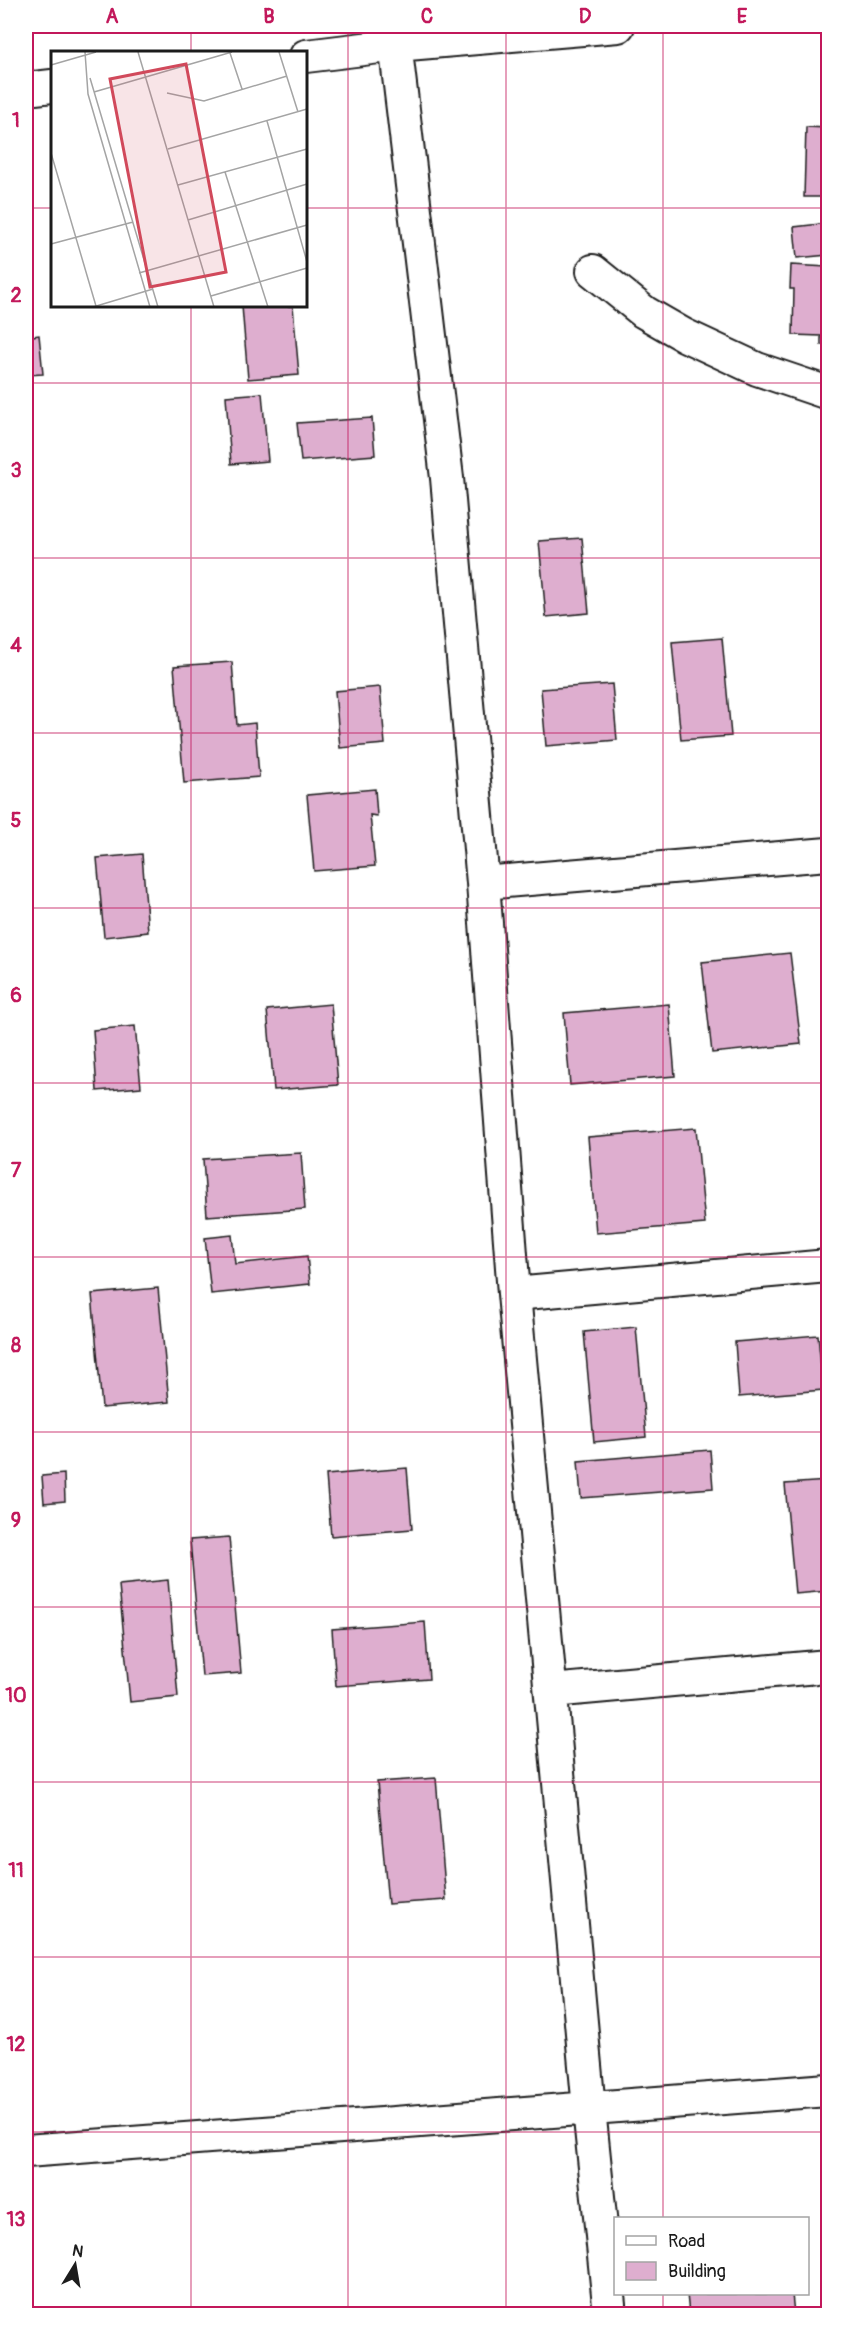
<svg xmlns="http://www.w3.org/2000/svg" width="854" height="2340" viewBox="0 0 854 2340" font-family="Pangolin,sans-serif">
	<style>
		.building { fill: #deaecf; stroke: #1c1c1c; stroke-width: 1.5 }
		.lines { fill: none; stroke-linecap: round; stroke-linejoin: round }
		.street-casing { stroke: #1c1c1c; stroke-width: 36 }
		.street { stroke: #fff; stroke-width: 32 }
		.grid { fill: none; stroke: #c2185b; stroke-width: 1.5; stroke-opacity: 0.55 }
		.inset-road { fill: none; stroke: #a4a4a4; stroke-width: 1.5 }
		.view { fill: #d1495b; fill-opacity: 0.15; stroke: #d1495b; stroke-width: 3 }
		.inset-edge { fill: none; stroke: #1c1c1c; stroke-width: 3 }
		.neatline { fill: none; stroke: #c2185b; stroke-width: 2 }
		.grid-label { font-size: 20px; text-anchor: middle; font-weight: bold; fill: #c2185b }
	</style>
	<rect width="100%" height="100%" fill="#fff"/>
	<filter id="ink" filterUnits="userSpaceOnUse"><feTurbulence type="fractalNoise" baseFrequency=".0167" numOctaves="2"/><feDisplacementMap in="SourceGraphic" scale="12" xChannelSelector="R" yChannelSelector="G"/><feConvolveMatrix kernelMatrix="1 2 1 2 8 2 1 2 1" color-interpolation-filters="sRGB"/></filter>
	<g filter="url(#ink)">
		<path class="building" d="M 806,127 L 828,128 L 828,197 L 804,197 Z
			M 828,223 L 828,255 L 797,258 L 794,227 Z
			M 791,265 L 828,267 L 828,345 L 821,345 L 821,336 L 793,335 L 794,289 L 790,289 Z
			M 242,306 L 293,306 L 299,375 L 248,379 Z
			M 39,335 L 43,374 L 26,375 L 26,337 Z
			M 262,393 L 268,461 L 231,464 L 226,396 Z
			M 372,418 L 375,455 L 301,461 L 297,423 Z
			M 582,538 L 589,613 L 546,617 L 539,541 Z
			M 722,638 L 731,736 L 681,740 L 672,642 Z
			M 232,662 L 237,725 L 255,723 L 259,777 L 184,783 L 174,666 Z
			M 612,684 L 617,740 L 546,746 L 541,689 Z
			M 380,687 L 385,744 L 340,748 L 335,691 Z
			M 375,789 L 377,816 L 370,815 L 375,866 L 314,871 L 307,795 Z
			M 142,854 L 148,932 L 104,937 L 97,858 Z
			M 790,953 L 801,1044 L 712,1053 L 702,962 Z
			M 331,1004 L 338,1085 L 274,1090 L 267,1010 Z
			M 669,1004 L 675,1076 L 570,1085 L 564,1013 Z
			M 135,1026 L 141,1087 L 97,1091 L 93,1030 Z
			M 696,1128 L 705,1224 L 596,1233 L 588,1137 Z
			M 301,1153 L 305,1209 L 207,1216 L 203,1159 Z
			M 232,1235 L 235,1264 L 307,1256 L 310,1284 L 211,1294 L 205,1238 Z
			M 158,1288 L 169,1402 L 102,1408 L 92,1294 Z
			M 636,1327 L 646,1437 L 594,1442 L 584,1332 Z
			M 818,1335 L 823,1390 L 739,1397 L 735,1342 Z
			M 710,1450 L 713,1488 L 581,1498 L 578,1461 Z
			M 407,1468 L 412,1529 L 331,1536 L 326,1475 Z
			M 64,1474 L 65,1501 L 44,1503 L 42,1476 Z
			M 828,1481 L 828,1591 L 795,1594 L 785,1484 Z
			M 229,1537 L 241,1673 L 202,1676 L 190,1540 Z
			M 168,1580 L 178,1697 L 130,1702 L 119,1585 Z
			M 425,1622 L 429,1679 L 336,1686 L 332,1629 Z
			M 436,1778 L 446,1900 L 388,1904 L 377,1782 Z
			M 687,2294 L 792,2294 L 794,2314 L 689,2314 Z"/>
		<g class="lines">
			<defs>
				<path id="street" d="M 393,26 L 447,478 L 483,883 L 514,1294 L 589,2109 L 610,2314
					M 306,56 L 396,45 L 618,26
					M 26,89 L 52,86
					M 593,271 L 644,312 L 684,335 L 757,369 L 828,393
					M 483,883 L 828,854
					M 514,1294 L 828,1266
					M 551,1691 L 828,1666
					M 26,2151 L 828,2090"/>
			</defs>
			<use href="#street" class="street-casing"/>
			<use href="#street" class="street"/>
		</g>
	</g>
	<path class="grid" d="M 191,26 L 191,52M 348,26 L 348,2314M 506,26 L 506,2314M 663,26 L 663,2218M 26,208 L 52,208M 306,208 L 828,208M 191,306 L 191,2314M 26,383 L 828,383M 26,558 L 828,558M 26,733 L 828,733M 26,908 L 828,908M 26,1083 L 828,1083M 26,1257 L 828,1257M 26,1432 L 828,1432M 26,1607 L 828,1607M 26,1782 L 828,1782M 26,1957 L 828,1957M 26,2132 L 828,2132M 663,2294 L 663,2314"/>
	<g transform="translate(51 51)">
		<rect width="256" height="256" fill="#fff"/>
		<path class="inset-road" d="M 34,1 L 37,43 L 99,256M 87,1 L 163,256M 228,1 L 247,61M 179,2 L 191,38M 0,14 L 45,1M 39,27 L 107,256M 43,41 L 181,1M 116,42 L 153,50 L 236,25M 216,70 L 256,211M 117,98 L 256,58M 0,102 L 45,255M 174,121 L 217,256M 127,134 L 256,98M 137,169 L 256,133M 0,193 L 82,171M 88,222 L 256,174M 160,245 L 256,217M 42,256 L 102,238"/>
		<path class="view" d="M 135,13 L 175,221 L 99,236 L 59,28 Z"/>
		<rect width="256" height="256" class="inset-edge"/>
	</g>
	<rect width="854" height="2340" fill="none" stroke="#fff" stroke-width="66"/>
	<rect x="614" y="2217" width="195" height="78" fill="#ffffff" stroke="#a4a4a4" stroke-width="1.5"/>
	<rect x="626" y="2236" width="30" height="9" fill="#ffffff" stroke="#a4a4a4" stroke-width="1.5"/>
	<text x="668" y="2247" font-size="18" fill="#1c1c1c">Road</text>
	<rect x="626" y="2262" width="30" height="18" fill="#deaecf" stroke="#a4a4a4" stroke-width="1.5"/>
	<text x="668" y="2277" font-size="18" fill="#1c1c1c">Building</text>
	<g transform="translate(75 2265) rotate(11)" stroke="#ffffff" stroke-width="4.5" paint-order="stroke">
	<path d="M0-4.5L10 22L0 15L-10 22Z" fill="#1c1c1c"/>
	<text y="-9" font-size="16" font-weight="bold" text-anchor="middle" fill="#1c1c1c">N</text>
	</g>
	<rect x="33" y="33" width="788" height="2274" class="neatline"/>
	<g class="grid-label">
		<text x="112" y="23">A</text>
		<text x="269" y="23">B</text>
		<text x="427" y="23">C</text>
		<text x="585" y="23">D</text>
		<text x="742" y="23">E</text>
		<text x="16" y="127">1</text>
		<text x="16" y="302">2</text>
		<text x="16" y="477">3</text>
		<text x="16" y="652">4</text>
		<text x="16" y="827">5</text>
		<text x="16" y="1002">6</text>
		<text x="16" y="1177">7</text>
		<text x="16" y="1352">8</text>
		<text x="16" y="1527">9</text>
		<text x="16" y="1702">10</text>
		<text x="16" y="1877">11</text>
		<text x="16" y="2051">12</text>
		<text x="16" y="2226">13</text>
	</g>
</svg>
